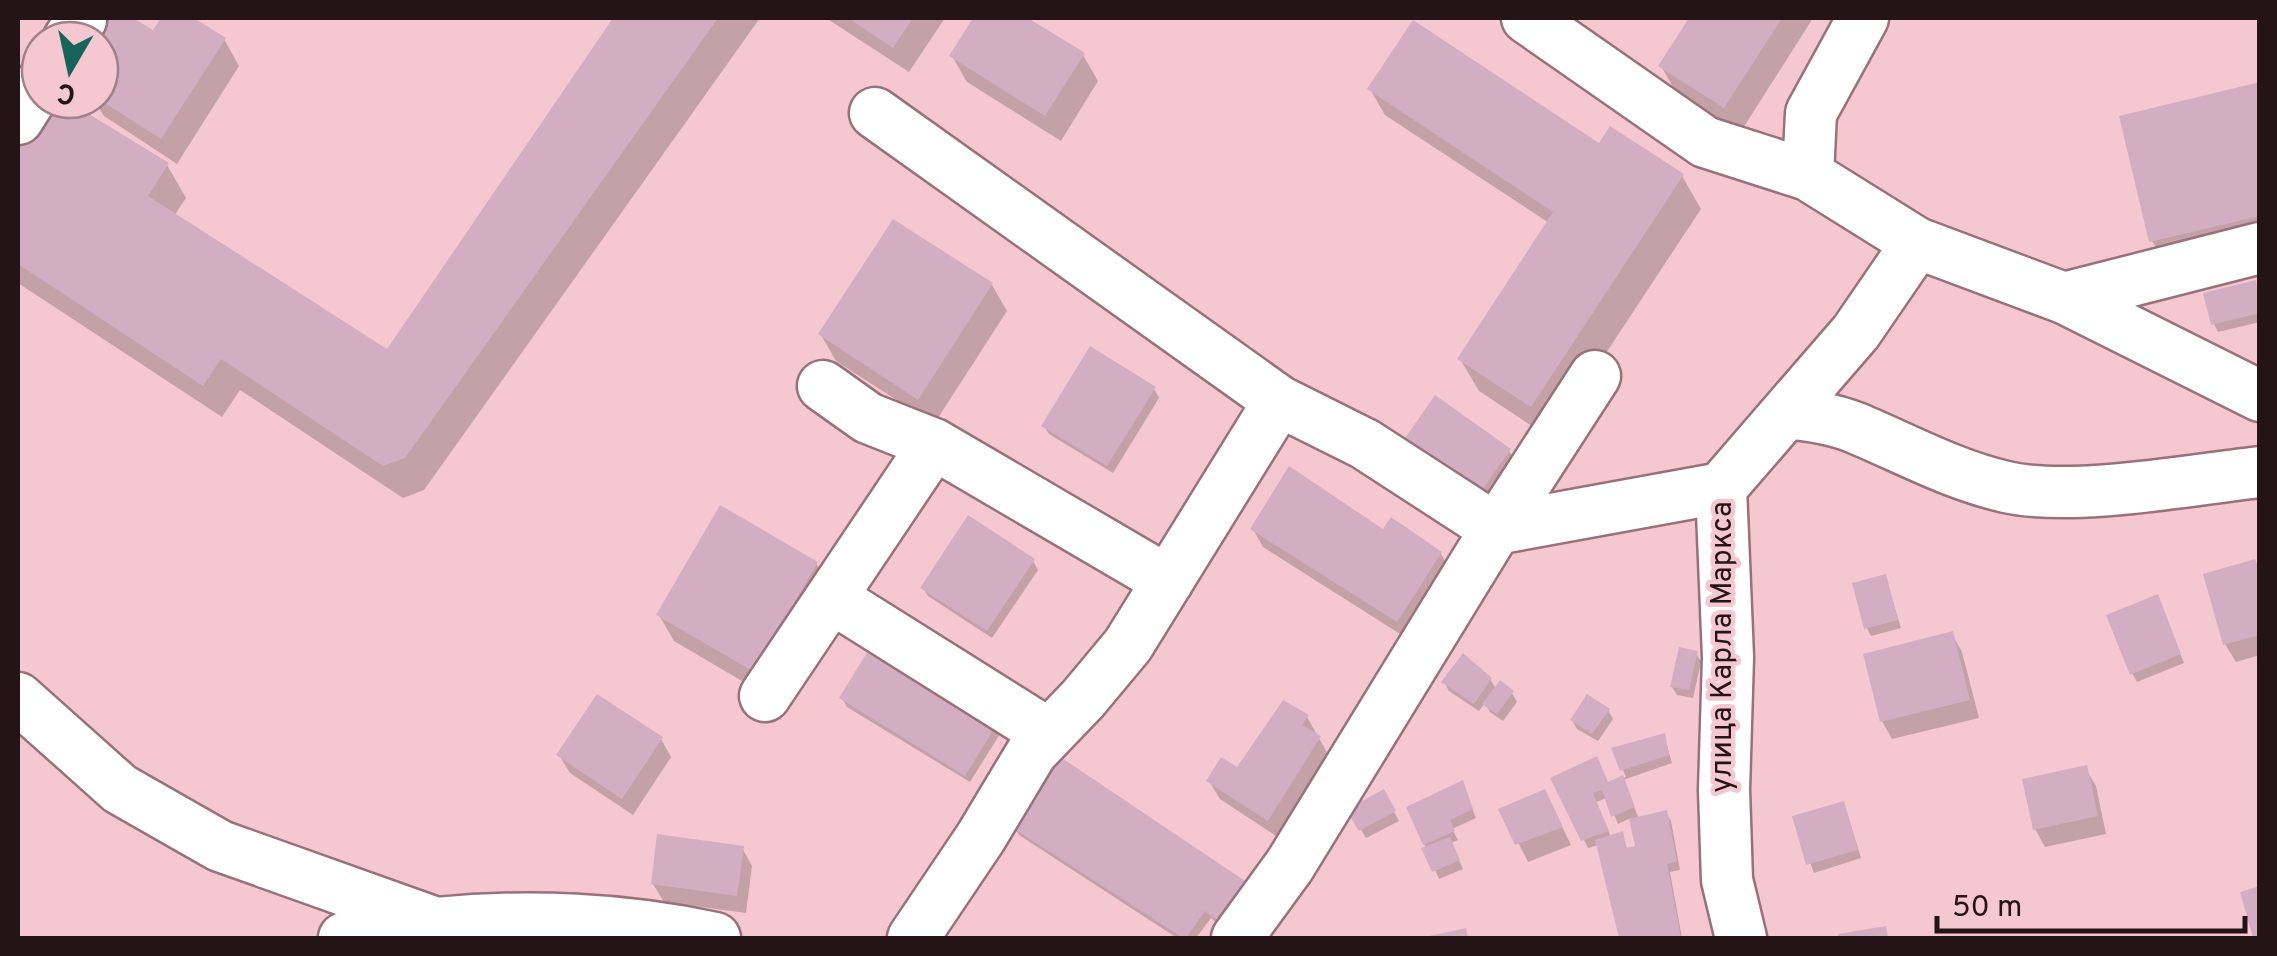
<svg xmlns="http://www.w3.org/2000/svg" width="2277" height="956" viewBox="0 0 2277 956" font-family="Overpass,sans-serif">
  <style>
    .shadow { fill: #0003; fill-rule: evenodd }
    .building { fill: #d3aec2 }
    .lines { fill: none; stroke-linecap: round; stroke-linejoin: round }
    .minor-casing { stroke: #99717a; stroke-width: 55 }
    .minor { stroke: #fff; stroke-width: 50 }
    .labels { text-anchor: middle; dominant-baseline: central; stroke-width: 9; stroke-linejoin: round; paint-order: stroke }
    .street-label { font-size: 30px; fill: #241418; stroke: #f5c8d1 }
  </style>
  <rect width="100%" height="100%" fill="#f5c8d1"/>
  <path class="shadow" d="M105 18H128L154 34 164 18H189L224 39 239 66 177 164 104 116 94 100H100V40Z
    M616 18H760L424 490 403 498 240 390 222 417 18 283V154L53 100H62L167 165 186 198 174 216 387 352Z
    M826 18H945L909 72Z
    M975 18H1023L1083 55 1098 81 1061 141 967 82 952 56Z
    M1692 18H1813L1740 133 1676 92 1661 66Z
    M2260 84V225L2157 249 2152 241Z
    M1370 89 1600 146 1682 176 1701 209 1550 438 1479 391 1460 359 1549 223 1385 115Z
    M2254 283 2260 292V322L2218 332 2214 324Z
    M992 285 1007 311 934 424 836 361 821 335Z
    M1154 389 1159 398 1113 473 1049 434 1044 426Z
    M1509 451 1520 469 1486 517 1412 465Z
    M1253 529 1384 533 1441 554 1451 572 1408 639 1263 547Z
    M1033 561 1038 570 992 638 928 596 923 588Z
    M2254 562 2260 571V655L2236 662 2225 644Z
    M816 563 831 590 769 697 674 641 659 615Z
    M1885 576 1901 628 1871 636 1867 628Z
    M2161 606 2184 663 2137 682 2132 673Z
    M1952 634 1962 652 1979 718 1892 739 1882 721Z
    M1696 653 1701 662 1693 698 1677 695 1672 687Z
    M1490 679 1496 689 1512 693 1517 702 1503 721 1490 712 1485 703 1479 711 1449 691 1444 682Z
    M842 698 995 726 1000 734 970 782 847 707Z
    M1608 710 1613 719 1598 741 1577 729 1572 720Z
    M1307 717 1329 756 1279 838 1220 799 1209 781 1238 770Z
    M1664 736 1672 763 1623 780 1639 819 1666 813 1671 821 1680 870 1670 872 1682 938H1623L1598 845 1588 848 1554 779 1608 784 1626 777 1614 750ZM1607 798 1618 824 1631 818 1638 848 1628 851 1622 834 1611 837 1596 802Z
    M661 739 671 757 633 815 570 773 559 755Z
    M2085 768 2096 786 2106 834 2045 847 2035 829Z
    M1383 792 1399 821 1366 838 1350 811Z
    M1466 792 1476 818 1452 829 1458 840 1451 843 1463 869 1439 879 1409 808Z
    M1502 810H1554L1571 845 1528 862Z
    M1847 812 1861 858 1814 873 1795 818Z
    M1014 827 1246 885 1226 930 1211 918 1196 938H1177L1019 835Z
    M742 848 752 866 746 913 664 902 653 884Z"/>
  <path class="building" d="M102 18H133L153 30 161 18H194L226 38 161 139 100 100V40H87Z
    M613 18H718L405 458 383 466 221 359 203 386 18 264V150L50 100H66L169 163 148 196 387 349Z
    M848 18H913L893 48Z
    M973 18H1028L1085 53 1045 116 949 56Z
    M1689 18H1782L1724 108 1658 66Z
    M1413 20 1599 143 1610 126 1684 174 1531 407 1457 359 1553 212 1367 89Z
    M2260 82V216L2149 242 2119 116Z
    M893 219 993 283 918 400 818 334Z
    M2256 280 2260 313 2211 325 2203 293Z
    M1090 346 1156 387 1107 466 1041 426Z
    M1435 395 1511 449 1475 500 1399 447Z
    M1289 466 1383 529 1391 517 1442 552 1397 622 1250 529Z
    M720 505 818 562 754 672 656 615Z
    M968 515 1035 559 987 631 920 588Z
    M2255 559 2260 573V635L2223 645 2203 574Z
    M1886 574 1898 620 1864 629 1852 583Z
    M2158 594 2181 654 2130 675 2106 615Z
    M1953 631 1970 700 1880 722 1863 654Z
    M871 646 997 724 965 776 839 698Z
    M1679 647 1698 651 1689 690 1670 687Z
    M1463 653 1492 678 1474 704 1441 682Z
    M1500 680 1514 691 1497 714 1482 704Z
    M597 694 663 737 622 799 556 755Z
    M1587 694 1610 709 1592 734 1570 720Z
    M1283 700 1309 715 1302 725 1321 736 1268 821 1206 781 1221 757 1237 767Z
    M1665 733 1669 755 1620 771 1611 748Z
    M1056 754 1248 883 1221 923 1205 911 1186 938H1183L1011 827Z
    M1597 756 1608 782 1623 775 1635 807 1611 817 1602 790 1593 793 1609 831 1581 841 1550 778Z
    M2087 765 2098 816 2033 830 2022 779Z
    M1463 780 1473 809 1450 820 1455 831 1423 845 1406 807Z
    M1384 789 1396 811 1359 831 1346 810Z
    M1545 789 1563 827 1515 845 1498 809Z
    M1844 801 1858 850 1806 865 1792 816Z
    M1667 810 1677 861 1667 864 1681 938H1619L1595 840 1623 831 1626 848 1635 846 1629 819Z
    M657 834 744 846 737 896 651 884Z
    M1450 837 1460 860 1432 872 1421 848Z
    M2260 886V938H2253L2240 892Z
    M1886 926 1888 938H1839L1838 934Z
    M1466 928 1468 938H1425V937Z"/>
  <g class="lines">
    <defs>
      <path id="minor" d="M1527 18 1705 142 1808 175
        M68 40 81 20
        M875 113 1279 401 1365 444 1496 529 1721 488
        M18 119 40 84
        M1917 243 2064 298 2260 396
        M2064 298 2260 248
        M823 386 868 418 934 444 1168 581
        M1788 413C1811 416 1834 419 1856 428 1906 449 1953 475 2006 487 2072 502 2190 480 2260 472
        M832 598 1047 733
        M765 696 934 444
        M18 698 120 789 220 846 436 923
        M344 938C374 933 405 926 436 923 527 914 626 918 715 938
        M913 938 981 837 1032 752 1083 699 1128 645 1279 401
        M1237 938 1290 865 1496 529 1595 376
        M1741 938 1727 880 1724 790 1728 657 1721 488 1856 332 1917 243 1808 175 1811 113 1863 18"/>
    </defs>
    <use href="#minor" class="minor-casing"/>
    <use href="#minor" class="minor"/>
  </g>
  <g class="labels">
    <g class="street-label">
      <text transform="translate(1723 647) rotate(-90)">улица Карла Маркса</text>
    </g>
  </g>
  <rect width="2277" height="956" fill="none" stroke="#241418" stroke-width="40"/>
  <g transform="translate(70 70) rotate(189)"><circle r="48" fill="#f5c8d1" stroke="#a18087" stroke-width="2.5"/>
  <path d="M0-8L18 38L0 25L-18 38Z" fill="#18645b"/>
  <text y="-15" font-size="28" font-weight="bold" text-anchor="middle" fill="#241418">С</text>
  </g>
  <path d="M1937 916v15h308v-15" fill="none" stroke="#241418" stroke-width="5"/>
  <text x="1952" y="916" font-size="30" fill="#241418" stroke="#f5c8d1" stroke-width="8" paint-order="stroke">50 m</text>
</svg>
